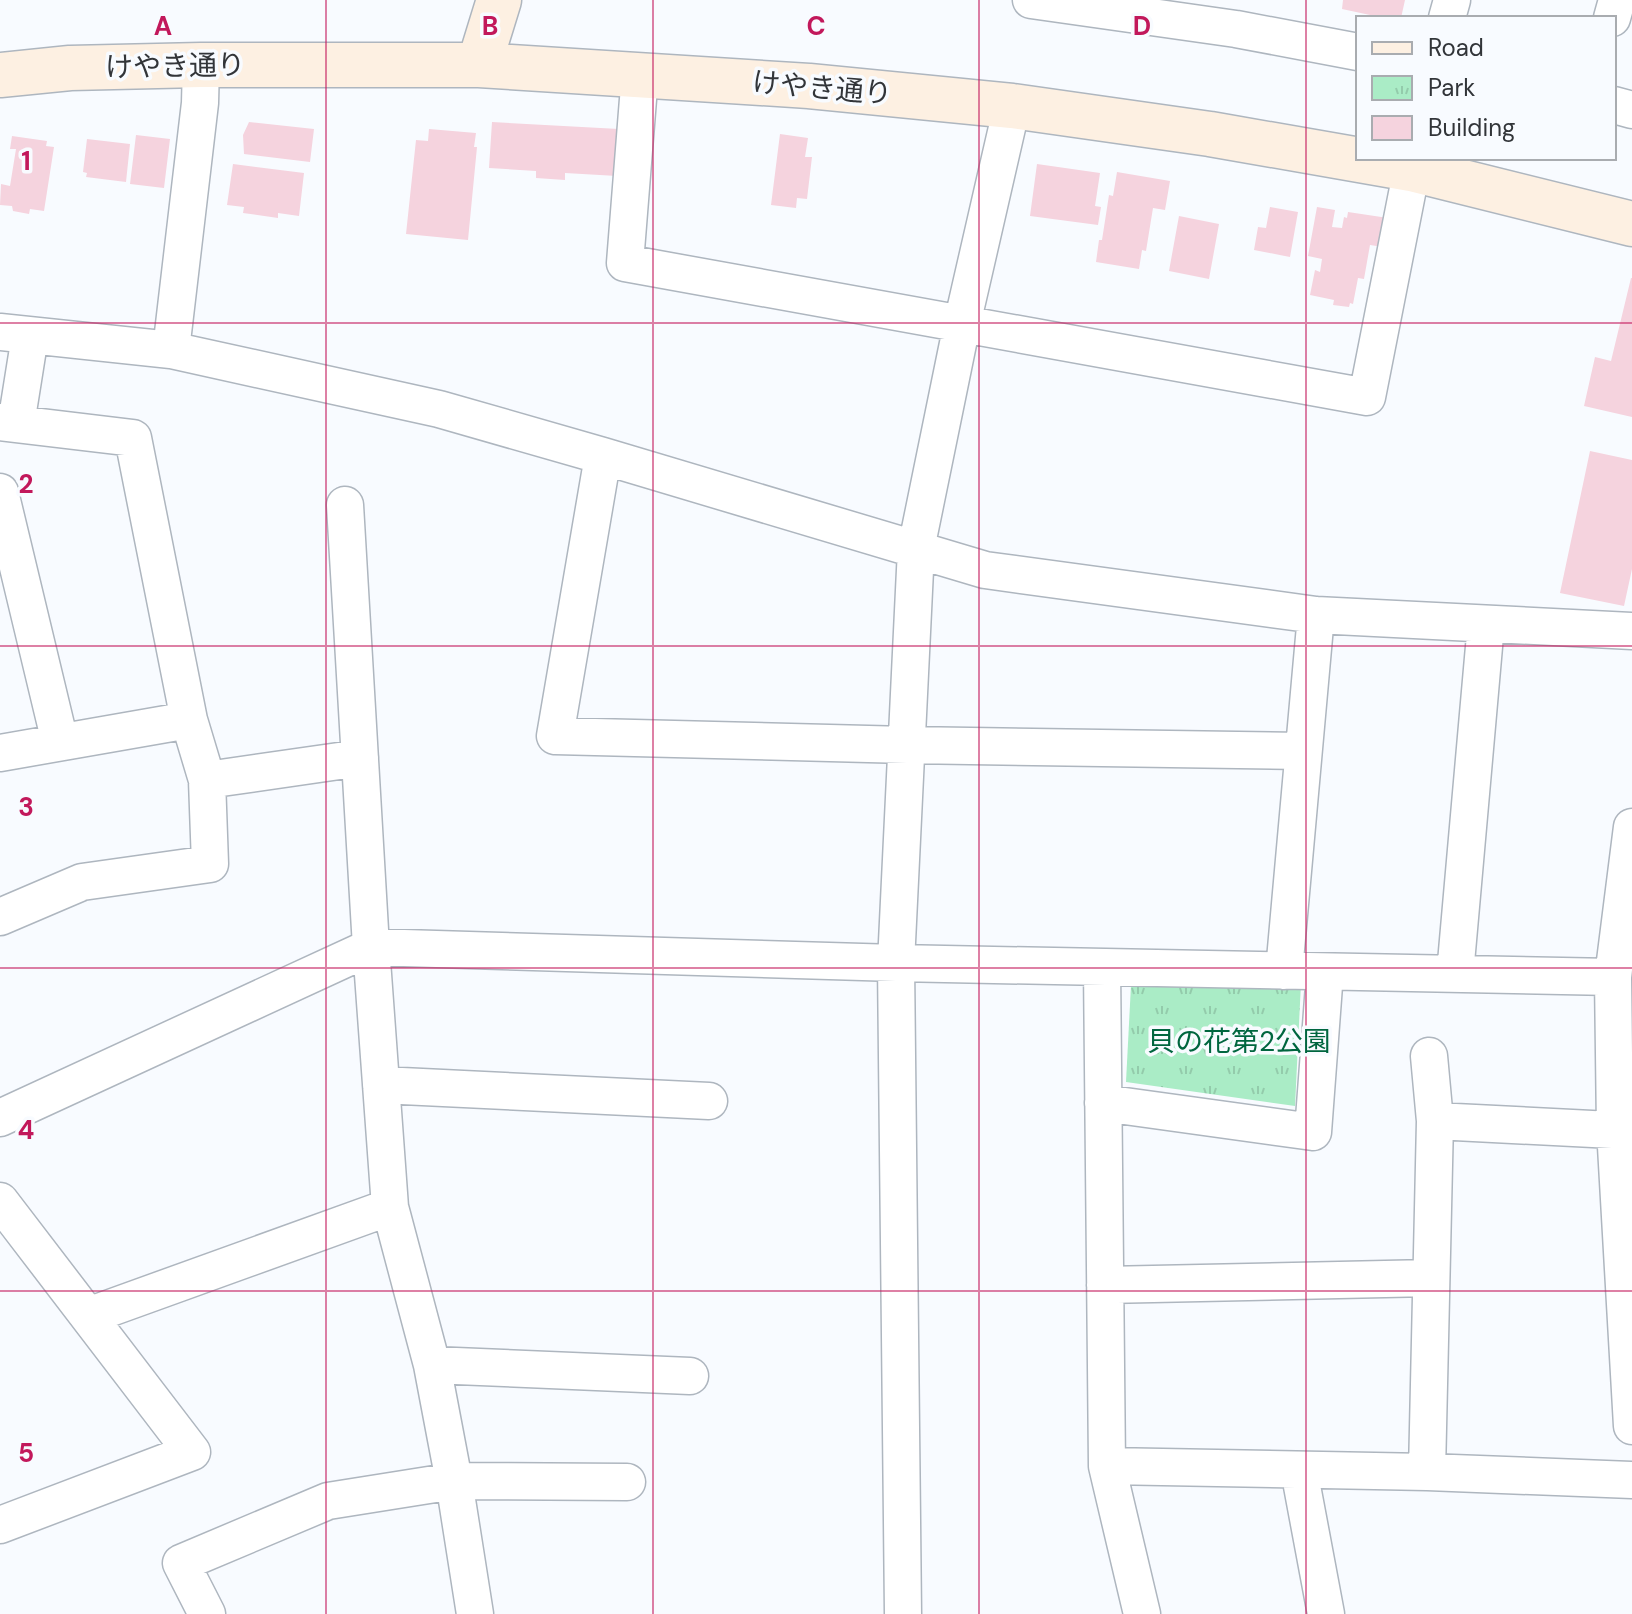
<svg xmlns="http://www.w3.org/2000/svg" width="1632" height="1614" viewBox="0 0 1632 1614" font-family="'DM Sans','Noto Sans JP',sans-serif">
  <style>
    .park { fill: url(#park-tufts) }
    .building { fill: #f5d3de }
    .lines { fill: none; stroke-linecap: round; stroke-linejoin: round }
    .street-casing { stroke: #aeb6bf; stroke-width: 39 }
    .secondary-casing { stroke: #aeb6bf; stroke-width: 47 }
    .street { stroke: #fff; stroke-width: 36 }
    .secondary { stroke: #fdf0e2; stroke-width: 44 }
    .grid { fill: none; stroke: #c2185b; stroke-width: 2; stroke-opacity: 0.55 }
    .labels { text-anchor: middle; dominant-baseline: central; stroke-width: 7; stroke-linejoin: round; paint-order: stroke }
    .street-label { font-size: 28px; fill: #323539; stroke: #f8fbff }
    .park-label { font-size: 28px; fill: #00663f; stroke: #f8fbff }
    .grid-label { font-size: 26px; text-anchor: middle; font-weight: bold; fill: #c2185b; stroke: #f8fbff; stroke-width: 7; stroke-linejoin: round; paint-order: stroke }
  </style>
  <defs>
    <pattern id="park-tufts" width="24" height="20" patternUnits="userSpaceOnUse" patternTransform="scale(2)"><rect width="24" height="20" fill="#aaecc6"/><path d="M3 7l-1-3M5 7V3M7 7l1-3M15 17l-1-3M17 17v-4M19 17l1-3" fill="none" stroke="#93cbab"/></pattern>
  </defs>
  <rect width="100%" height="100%" fill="#f8fbff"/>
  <path class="park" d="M1301 983 1295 1106 1126 1082 1131 985Z"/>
  <path class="building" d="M1343 0H1405L1401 18H1384L1342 9Z
    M249 122 314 129 310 162 244 154 243 135Z
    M492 122 619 129 617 176 565 173V180L536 178V171L489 168Z
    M429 129 476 133 474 147H477L468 240 406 234 416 140 428 141Z
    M780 134 808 138 805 157H812L807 199 797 198 796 208 771 205Z
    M136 135 170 139 164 188 130 184Z
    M12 136 47 141 46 146 54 147 44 211 30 209 29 214 13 211 12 206 0 205 1 184 10 186 16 149H10Z
    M87 139 130 144 126 182 86 177 87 173 83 172Z
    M233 164 304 173 299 216 278 213V218L243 213 244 207 227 205Z
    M1037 164 1100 173 1095 206 1101 207 1098 225 1030 216Z
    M1117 172 1170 181 1165 210 1153 208 1146 251 1142 250 1139 269 1096 262 1099 240H1102L1109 195 1113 196Z
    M1270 207 1298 212 1290 257 1254 250 1258 227 1266 228Z
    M1317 207 1335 210 1332 227 1342 228 1344 217 1347 218 1348 212 1388 218 1383 247 1370 245 1364 279 1358 278 1353 304 1350 303 1349 307 1333 305 1334 300 1310 295 1315 270 1320 272 1322 259 1308 256Z
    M1179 216 1219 224 1209 279 1169 271Z
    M1631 278H1632V417L1584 406 1595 357 1611 361Z
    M1590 451 1632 460V569L1624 606 1560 593Z"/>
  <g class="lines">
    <defs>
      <path id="street" d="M1031 0 1236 29 1358 52
        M1447 18 1452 0
        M1612 18 1617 0
        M640 74 625 263 1367 397 1414 158
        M1614 105 1632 110
        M0 332 171 350 439 409 603 456 985 570 1316 615 1632 631
        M171 350 200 103 201 65
        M0 422 133 438 189 720 207 780
        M16 424 30 336
        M603 456 555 736 907 745 1303 751
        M0 492 60 742
        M345 505 371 947 390 1207 432 1365 454 1481 475 1614
        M0 753 189 720
        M1632 827 1613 977 1615 1129 1632 1426
        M0 917 82 882 210 864 207 780 360 758
        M1102 967 1107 1466 1142 1614
        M1284 971 1316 615
        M1455 974 1486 624
        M381 1085 709 1101
        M1103 1103 1313 1132 1325 972
        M0 1118 371 947 896 963 1613 977
        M1435 1121 1632 1131
        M0 1201 192 1452 0 1525
        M1105 1285 1431 1278
        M88 1316 390 1207
        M432 1365 690 1376
        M1107 1466 1427 1472 1632 1480
        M1299 1470 1326 1614
        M1427 1472 1435 1121 1429 1056
        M207 1614 181 1563 328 1501 454 1481 627 1482
        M903 1614 896 963 916 549 962 324 1012 106"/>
      <path id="secondary" d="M479 65 499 0
        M0 75 70 68 201 65H479L809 86 1012 106 1210 134 1411 169 1632 224"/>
    </defs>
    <use href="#street" class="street-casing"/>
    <use href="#secondary" class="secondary-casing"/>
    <use href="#street" class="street"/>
    <use href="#secondary" class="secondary"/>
  </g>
  <path class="grid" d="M326 0V1614M653 0V1614M979 0V1614M1306 0V1614M0 323H1632M0 646H1632M0 968H1632M0 1291H1632"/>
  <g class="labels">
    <g class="street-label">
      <text transform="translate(175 66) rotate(-1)">けやき通り</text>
      <text transform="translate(822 88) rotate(5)">けやき通り</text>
    </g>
    <g class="park-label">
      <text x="1239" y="1041">貝の花第2公園</text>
    </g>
  </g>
  <g class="grid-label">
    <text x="163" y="35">A</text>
    <text x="490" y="35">B</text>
    <text x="816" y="35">C</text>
    <text x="1142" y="35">D</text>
    <text x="26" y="170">1</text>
    <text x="26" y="493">2</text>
    <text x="26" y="816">3</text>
    <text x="26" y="1139">4</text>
    <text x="26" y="1462">5</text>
  </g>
  <rect x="1356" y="16" width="260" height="144" fill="#f8fbff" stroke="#a9acb0" stroke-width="2"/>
  <rect x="1372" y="42" width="40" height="12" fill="#fdf0e2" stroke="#a9acb0" stroke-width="2"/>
  <text x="1428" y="56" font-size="24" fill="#323539">Road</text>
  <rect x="1372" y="76" width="40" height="24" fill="url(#park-tufts)" stroke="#a9acb0" stroke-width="2"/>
  <text x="1428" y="96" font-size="24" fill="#323539">Park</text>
  <rect x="1372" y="116" width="40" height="24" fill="#f5d3de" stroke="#a9acb0" stroke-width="2"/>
  <text x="1428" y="136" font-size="24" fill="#323539">Building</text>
</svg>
